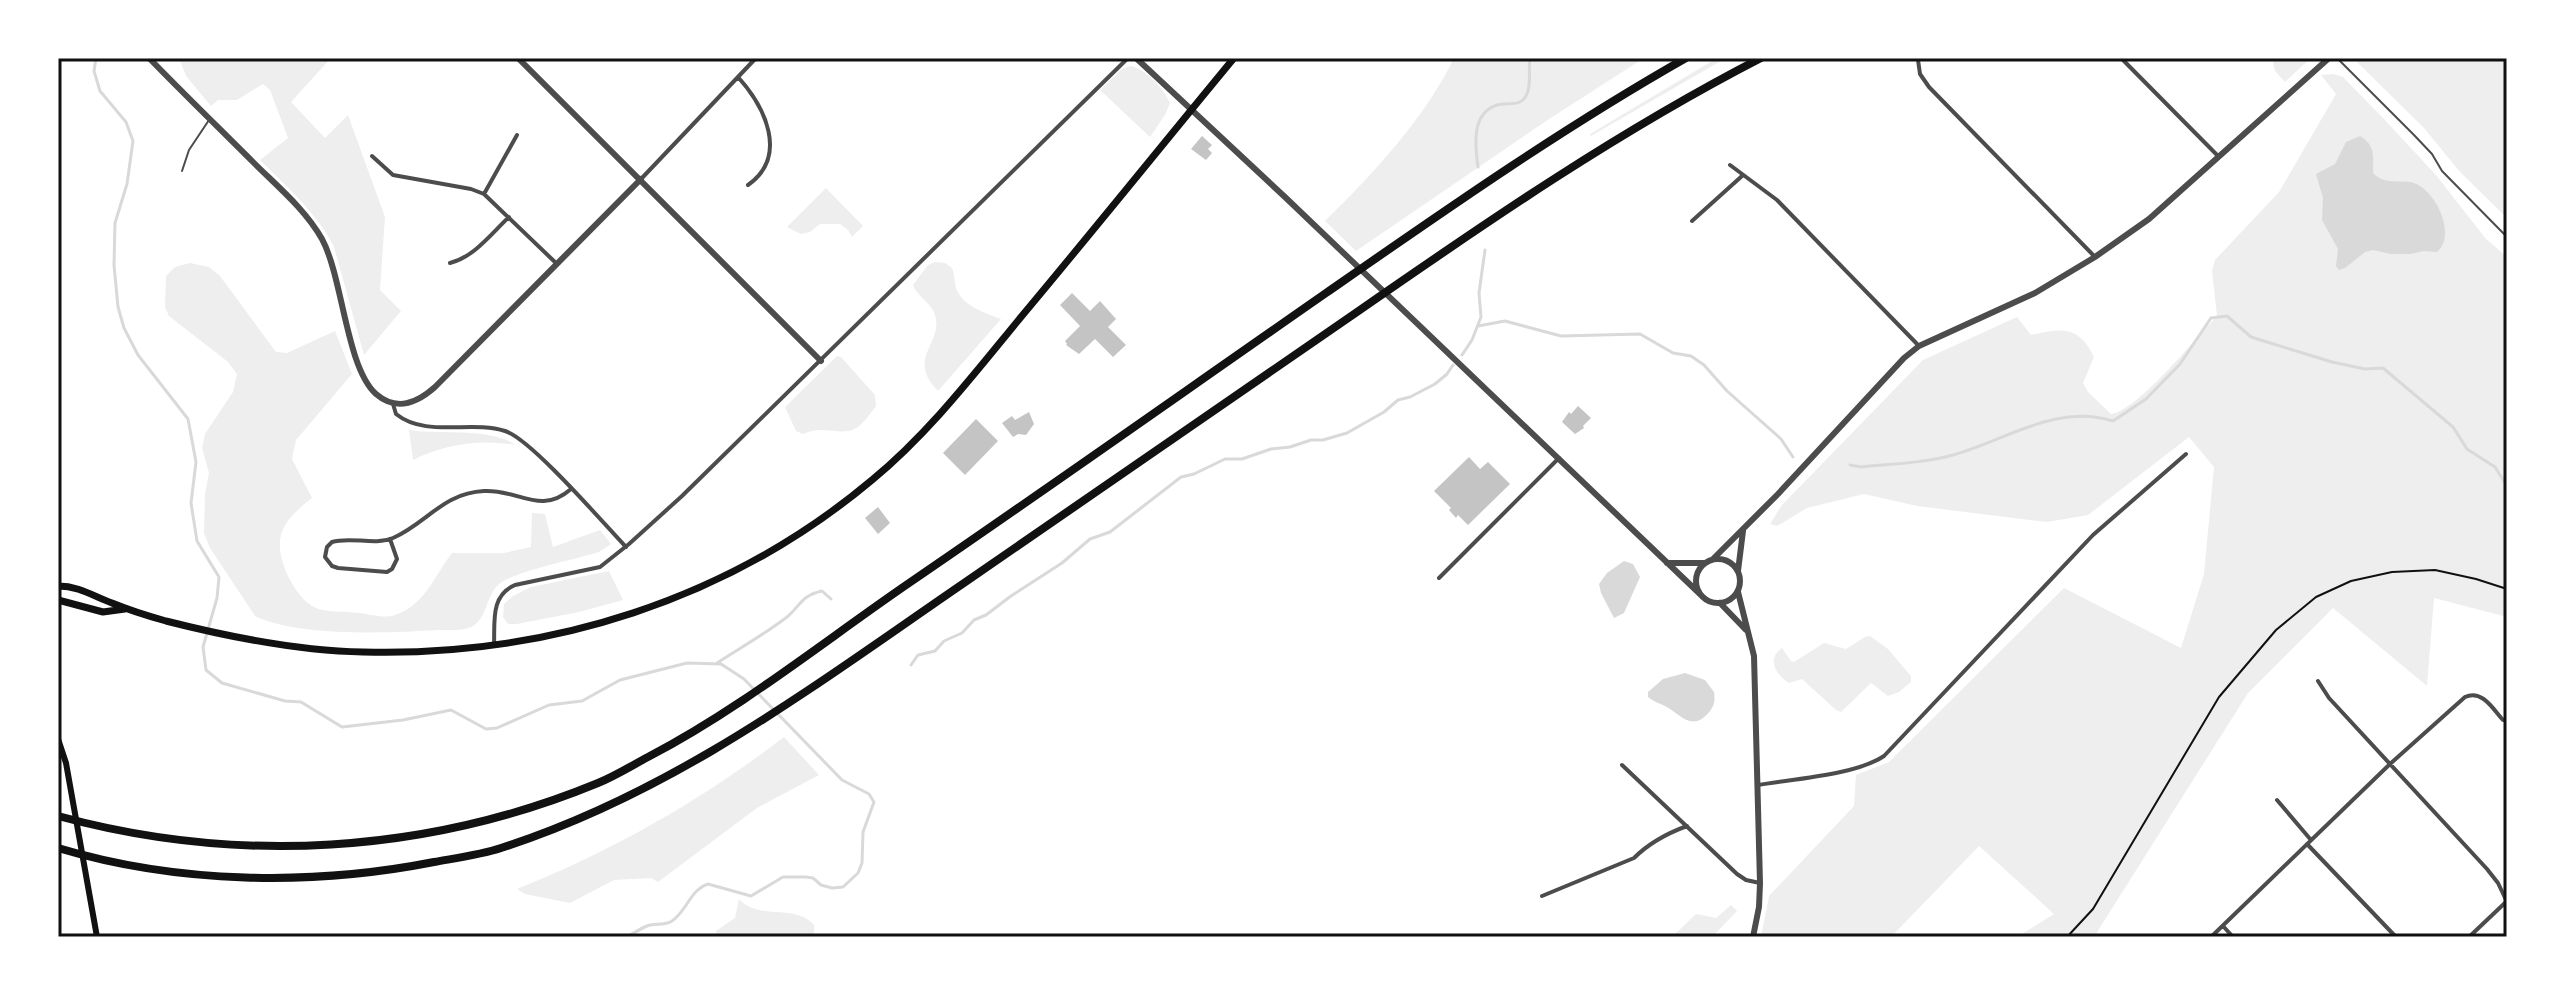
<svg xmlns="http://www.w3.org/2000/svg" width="2565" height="995" viewBox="0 0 2565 995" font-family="'PT Sans Narrow',sans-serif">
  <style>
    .green { fill: #eee }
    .water { fill: #d9d9d9 }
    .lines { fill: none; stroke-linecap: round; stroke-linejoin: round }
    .stream { stroke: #d9d9d9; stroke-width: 3 }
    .building { fill: #c4c4c4 }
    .path { stroke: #111; stroke-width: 2 }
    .service { stroke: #4c4c4c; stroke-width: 2 }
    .minor { stroke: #4c4c4c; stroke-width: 4 }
    .tertiary { stroke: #4c4c4c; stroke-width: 6 }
    .secondary { stroke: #111; stroke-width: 6 }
    .primary { stroke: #111; stroke-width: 7 }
    .motorway { stroke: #111; stroke-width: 8 }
    .neatline { fill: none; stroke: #111; stroke-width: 3 }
  </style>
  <rect width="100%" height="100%" fill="#fff"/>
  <path class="green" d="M179 58H331L291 102 325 138 348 115 385 217 380 290 401 311 364 355 334 247C317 213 287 187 260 160L288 138 270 90 263 84 237 100H218L211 106 186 76Z
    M1454 58H1644L1546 121 1356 251 1325 221C1373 174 1425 118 1454 58Z
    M1717 58H1726L1591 136 1590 134Z
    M2277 58H2311L2285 82 2275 71 2273 63Z
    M2358 58H2507V218L2460 172 2424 128 2356 61Z
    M1130 66C1145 68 1164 89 1170 103L1165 115 1150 137 1100 90 1122 69Z
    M2333 74 2343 77 2383 118 2436 175 2486 239 2507 257V617L2434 598 2427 686 2333 608 2248 693 2094 937H2017L2054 914 1979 846 1891 937H1761L1769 896 1854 806 1856 775 1889 762 2064 588 2181 648 2204 574 2214 467 2189 437 2088 515 2047 522 1917 506 1864 494 1807 508 1777 526 1770 524 1782 505 1923 360 2017 317 2031 335C2061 328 2079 325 2094 357L2083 383 2088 392 2111 414C2136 412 2196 338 2217 316L2212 271 2215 260 2279 192 2336 94 2321 75Z
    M826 188 863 226 852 237 848 230 840 224H820L810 232 801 234 787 227Z
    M935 262 945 263 952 268C955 275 954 281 956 288 963 307 984 312 1001 319L938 391C905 357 944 344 935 315 932 303 917 297 913 285L928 265Z
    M190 263 209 267 220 276 276 352 287 353 335 331 352 374 296 440 292 459 312 498C281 522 271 538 288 576 294 588 303 602 316 608 327 613 346 611 359 613 369 614 385 619 395 615 424 606 435 575 452 553H504L531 547 532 513 545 514 553 547 600 530 611 544 599 552C577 559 515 571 499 584 485 596 488 621 469 628 460 631 447 630 438 630 390 633 297 637 255 616L210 548 204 533 205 494 209 473 202 448 205 434 233 392 237 374 228 362 169 316 165 307 166 276 175 267Z
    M837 356 841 357 875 395 876 406C869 415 860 430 848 431 831 433 821 426 803 434L796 431 785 407Z
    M409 430C442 435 489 427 516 445 480 439 446 444 413 460Z
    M609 571 623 600 579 612 517 624H508L503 617 504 604 513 596 531 587Z
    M1870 636 1888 649 1911 676V682L1899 692 1888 696 1871 683 1841 712 1836 710 1802 679 1789 683C1776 675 1766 659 1782 648L1791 661 1794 662 1824 643 1846 649 1865 637Z
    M784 737 819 775 757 808 658 882 651 878 614 880 570 903 525 894 517 889C614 850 702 800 784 737Z
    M739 899C758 921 795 903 814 925V936L716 937V931L735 918Z
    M1731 905 1737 911 1712 937H1672L1696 914 1716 918Z"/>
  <path class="water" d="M2360 136C2376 146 2373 156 2373 173 2387 188 2405 176 2420 186 2438 197 2456 236 2437 252L2424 251 2410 254H2391L2373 250 2365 252 2345 268 2339 270 2336 266 2338 249 2322 220 2323 198 2316 174 2335 164 2346 142Z
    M1624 561 1633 564 1640 577 1624 613 1614 618 1601 593 1599 584 1607 573Z
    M1685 673 1705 680 1714 692C1715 700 1715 704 1710 711 1692 733 1682 715 1665 706 1659 703 1654 702 1648 697V692L1663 679Z"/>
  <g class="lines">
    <path class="stream" d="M96 58 94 71 100 91 126 122 133 141 127 184 115 223 114 265 118 307 124 328 138 355 188 419 196 462 191 503 197 541 219 577 217 598 203 647 206 670 222 683 285 701 301 702 342 727 403 720 451 710 486 729 497 728 549 705 582 701 620 680 687 663 721 664 744 679 842 780 869 794 874 802 863 832 862 863 858 873 843 887 832 888 821 885 813 878 806 877H783L751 896 708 884C690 890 687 911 672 921 664 926 656 923 647 926 638 929 634 935 624 937
      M1478 167C1475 146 1471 113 1497 105 1508 102 1520 107 1526 96 1532 86 1528 69 1530 58
      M1478 326 1505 321 1561 336 1640 334 1673 353 1691 356 1704 365 1727 391 1781 439 1793 457
      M1462 355 1472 340 1481 317 1479 293 1485 250
      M1850 465 1861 467C1891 464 1924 463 1953 455 2006 440 2057 403 2113 421L2146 399 2180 364 2211 318 2227 316 2251 337 2267 342 2332 362 2365 369 2383 368 2453 427 2467 449 2495 467 2507 486
      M717 663C740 648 765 634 787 617 800 606 802 595 822 591L831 599
      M911 665 918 655 935 651 944 641 962 633 974 620 986 615 1011 596 1062 563 1090 539 1110 532 1181 477 1194 474 1225 459H1242L1271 449 1290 447 1311 440H1323L1347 433 1384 412 1398 400 1410 397 1435 384 1447 374 1453 365"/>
  </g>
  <path class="building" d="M1202 136 1212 145 1208 149 1212 153 1206 160 1191 149Z
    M1072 293 1090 311 1100 301 1116 319 1108 327 1126 345 1113 357 1095 339 1079 354 1066 345 1067 344 1065 341 1080 326 1060 305Z
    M1578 406 1591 418 1583 426 1584 428 1575 434 1562 422 1569 412 1571 414Z
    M1029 412 1034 424 1026 435 1018 434 1013 437 1002 423 1012 416 1015 420Z
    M976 419 998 441 965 475 943 453Z
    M1469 457 1480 469 1488 462 1510 484 1468 525 1458 515 1456 518 1449 510 1451 508 1434 491Z
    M878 507 890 523 878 534 865 518Z"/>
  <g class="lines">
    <path class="path" d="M2067 937 2093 909 2219 697 2276 630 2316 597 2351 581 2392 572 2435 570 2476 579 2507 589"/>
    <path class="service" d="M2337 58 2414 135 2432 154 2442 171 2507 237
      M182 171 189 150 209 120"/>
    <path class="minor" d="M2121 58 2219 157
      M1918 60 1920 74 1929 87 2095 257
      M738 77C765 107 789 156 748 185
      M372 156 393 175 471 189 484 194 557 264
      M1730 165 1777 200 1919 346
      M642 178 756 58
      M484 194 517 135
      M1692 221 1742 176
      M450 263C474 257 491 234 509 217
      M393 404 396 414C426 438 471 420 505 431 531 439 604 524 626 547
      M390 539 397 559 392 569 387 572 338 568 332 566 325 557 327 547 332 542C351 536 374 546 393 538 427 523 443 493 484 491 519 489 540 516 571 489
      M1439 578 1559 458
      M494 645C495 622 490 596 515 585L600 567 629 544 682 496 1128 58
      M2318 681 2329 698 2487 869 2498 883 2507 902
      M1622 765 1737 874 1746 880 1760 883
      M1758 785C1793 779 1856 775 1884 756L2093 535 2186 454
      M2277 800 2311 840
      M2307 844 2396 937
      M1542 896 1634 858C1649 843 1668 833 1687 826
      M2223 926 2233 937
      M2211 937 2390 764 2465 697C2482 689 2493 709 2503 720
      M2469 937 2507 901"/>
    <path class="tertiary" d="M149 58C183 93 218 127 253 162 277 186 305 209 322 239 343 278 346 367 376 394 397 412 417 403 435 387L641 179
      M518 58 821 361
      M1136 58 1286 198 1701 595
      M1696 581a22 22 0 1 1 44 0a22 22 0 1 1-44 0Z
      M1712 560 1778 494 1904 358 1919 346 2035 293 2095 257 2149 219 2329 58
      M1667 563H1705
      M1738 571 1743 531
      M1738 592 1754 656 1760 883 1759 907 1753 937
      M1720 603 1746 630"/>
    <path class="secondary" d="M58 739 66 763 97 937"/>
    <path class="primary" d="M58 586C79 586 93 596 112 603 129 610 148 616 166 621 229 637 298 651 363 652 548 657 729 600 872 480 929 433 974 374 1021 317 1093 231 1163 144 1234 58
      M58 600 103 612 125 609"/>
    <path class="motorway" d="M58 816C238 865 426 854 598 783 615 776 631 766 648 757 742 708 824 641 912 581 1051 486 1188 389 1326 293 1444 211 1561 129 1686 58
      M58 848C178 884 312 886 434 862 456 858 480 855 501 848 675 792 815 685 964 583 1095 493 1226 402 1357 312 1488 221 1619 131 1761 58"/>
  </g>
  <rect width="2565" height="995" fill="none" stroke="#ffffff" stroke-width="120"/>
  <rect x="60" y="60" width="2445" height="875" class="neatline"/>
</svg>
